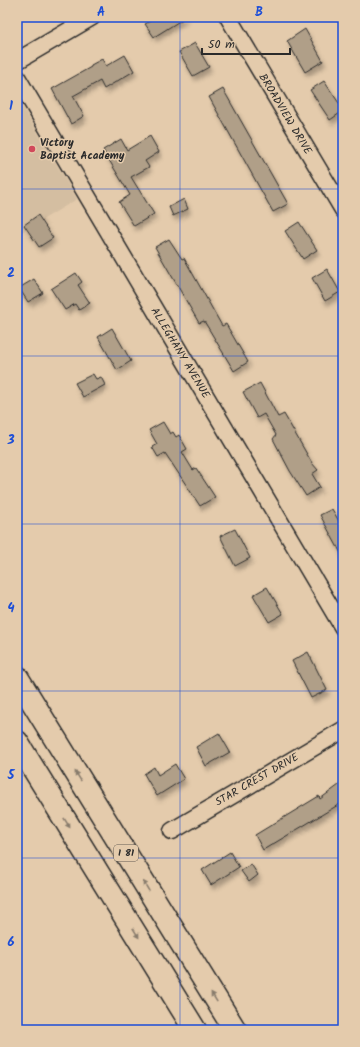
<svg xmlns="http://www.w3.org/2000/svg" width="360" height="1047" viewBox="0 0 360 1047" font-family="Kalam,sans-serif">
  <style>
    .built { fill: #d4bea1 }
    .building { fill: #b09f88; stroke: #2b2b2b; filter: url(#shadow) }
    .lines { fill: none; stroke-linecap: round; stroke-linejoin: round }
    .minor-casing { stroke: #2b2b2b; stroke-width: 19 }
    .highway-casing { stroke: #2b2b2b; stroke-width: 25 }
    .minor { stroke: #e4cbac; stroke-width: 16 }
    .highway { stroke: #e4cbac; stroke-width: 22 }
    .oneway { fill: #887b6c }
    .grid { fill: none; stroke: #1d4ed8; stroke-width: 1; stroke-opacity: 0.55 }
    .poi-dot { fill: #d1495b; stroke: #e4cbac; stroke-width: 1.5 }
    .labels { text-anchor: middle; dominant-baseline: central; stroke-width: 3; stroke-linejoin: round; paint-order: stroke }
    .shield { fill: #e4cbac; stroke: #625b52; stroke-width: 1 }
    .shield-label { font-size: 10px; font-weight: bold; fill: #2b2b2b }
    .street-label { font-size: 11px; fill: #2b2b2b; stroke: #e4cbac }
    .poi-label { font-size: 11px; font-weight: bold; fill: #2b2b2b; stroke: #e4cbac; text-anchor: start }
    .neatline { fill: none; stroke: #1d4ed8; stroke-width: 1.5 }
    .grid-label { font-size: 13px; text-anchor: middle; font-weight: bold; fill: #1d4ed8 }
  </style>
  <defs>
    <filter id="shadow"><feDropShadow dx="2.5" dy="4.5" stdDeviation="2" flood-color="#0004"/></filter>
  </defs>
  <rect width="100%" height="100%" fill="#e4cbac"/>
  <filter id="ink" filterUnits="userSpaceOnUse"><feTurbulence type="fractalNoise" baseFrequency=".025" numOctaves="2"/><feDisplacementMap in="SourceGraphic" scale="8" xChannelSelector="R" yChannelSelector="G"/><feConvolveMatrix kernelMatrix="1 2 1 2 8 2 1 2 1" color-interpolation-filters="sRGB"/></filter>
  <g filter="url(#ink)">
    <path class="built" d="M17 98 77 199 17 235Z"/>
    <path class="building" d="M157 17H186L154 37 145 24Z
      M305 29 323 61 305 72 287 41Z
      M195 43 209 67 193 76 179 52Z
      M125 55 134 71 104 89 100 81 73 96 84 116 71 124 52 89 91 67V65L102 59 106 66Z
      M324 81 343 109V111L330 120 310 90Z
      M223 89 288 204 273 212 209 97Z
      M150 136 159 152 145 161 149 167 131 177 154 214 134 226 119 202 130 195 103 150 121 139 127 150Z
      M184 199 188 209 173 216 169 207Z
      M38 215 53 238 39 247 24 225Z
      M299 222 317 250 303 259 285 231Z
      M169 239 182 259 184 258 222 326 226 324 248 362 234 371 204 321 199 323 155 247Z
      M327 269 340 292 325 301 312 278Z
      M76 273 82 282 78 285 90 303 79 310 75 304 65 310 51 289Z
      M34 279 43 293 28 302 19 288Z
      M112 328 131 361 117 370 98 337Z
      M93 374 96 379 101 377 105 385 83 397 75 383Z
      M260 383 278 417 284 414 312 463 318 470 312 474 320 487 306 496 290 471 273 439 276 435 264 414 257 418 243 392Z
      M163 422 170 434 173 432 176 437 179 435 187 449 182 452 193 470 196 468 215 497 200 506 165 453 158 457 152 447 157 444 149 430Z
      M332 509 340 523 343 521V557L320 515Z
      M235 529 250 558 235 566 220 536Z
      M267 587 283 614 269 622 253 595Z
      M308 652 327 690 311 698 292 661Z
      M219 733 230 752 206 766 196 747Z
      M175 764 184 779 157 796 144 774 154 767 158 775Z
      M343 782V802L263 850 255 835 319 796 320 799Z
      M230 852 239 867 211 885 202 870Z
      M251 864 258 875 249 882 241 871Z"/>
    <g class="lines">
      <defs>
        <path id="minor" d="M228 17 343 210
          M17 61 92 17
          M17 77 343 628
          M172 831 343 730"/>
        <path id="highway" d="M17 677 235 1030
          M17 742 195 1030"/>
      </defs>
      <use href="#minor" class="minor-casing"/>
      <use href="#highway" class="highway-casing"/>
      <use href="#minor" class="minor"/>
      <use href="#highway" class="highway"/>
    </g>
    <defs><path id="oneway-solid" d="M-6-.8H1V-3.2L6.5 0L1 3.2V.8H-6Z"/></defs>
    <g class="oneway">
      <use href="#oneway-solid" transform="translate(78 776) rotate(-122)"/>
      <use href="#oneway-solid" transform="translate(67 823) rotate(58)"/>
      <use href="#oneway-solid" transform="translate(146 886) rotate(-121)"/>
      <use href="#oneway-solid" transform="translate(136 933) rotate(58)"/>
      <use href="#oneway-solid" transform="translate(214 997) rotate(-122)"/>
    </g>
  </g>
  <path class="grid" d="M180 17V1030M17 189H343M17 356H343M17 524H343M17 691H343M17 858H343"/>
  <circle class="poi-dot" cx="32" cy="149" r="4"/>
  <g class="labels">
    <rect class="shield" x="114" y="845" width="24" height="16" rx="3"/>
    <g class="shield-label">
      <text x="126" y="853">I 81</text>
    </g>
    <g class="street-label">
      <text transform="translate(285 114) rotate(59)">BROADVIEW DRIVE</text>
      <text transform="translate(180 353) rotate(59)">ALLEGHANY AVENUE</text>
      <text transform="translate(257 780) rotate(-30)">STAR CREST DRIVE</text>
    </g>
    <g class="poi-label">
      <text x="40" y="143">Victory<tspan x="40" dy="13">Baptist Academy</tspan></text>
    </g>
  </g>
  <rect width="360" height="1047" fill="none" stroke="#e4cbac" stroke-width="44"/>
  <path d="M202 48v6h88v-6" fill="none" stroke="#2b2b2b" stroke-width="2"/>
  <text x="208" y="48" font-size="12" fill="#2b2b2b" stroke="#e4cbac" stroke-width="3" paint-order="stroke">50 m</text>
  <rect x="22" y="22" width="316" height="1003" class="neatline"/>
  <g class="grid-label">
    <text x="101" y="16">A</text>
    <text x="259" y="16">B</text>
    <text x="11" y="110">1</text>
    <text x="11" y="277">2</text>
    <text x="11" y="444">3</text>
    <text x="11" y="612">4</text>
    <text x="11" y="779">5</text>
    <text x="11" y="946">6</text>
  </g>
</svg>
